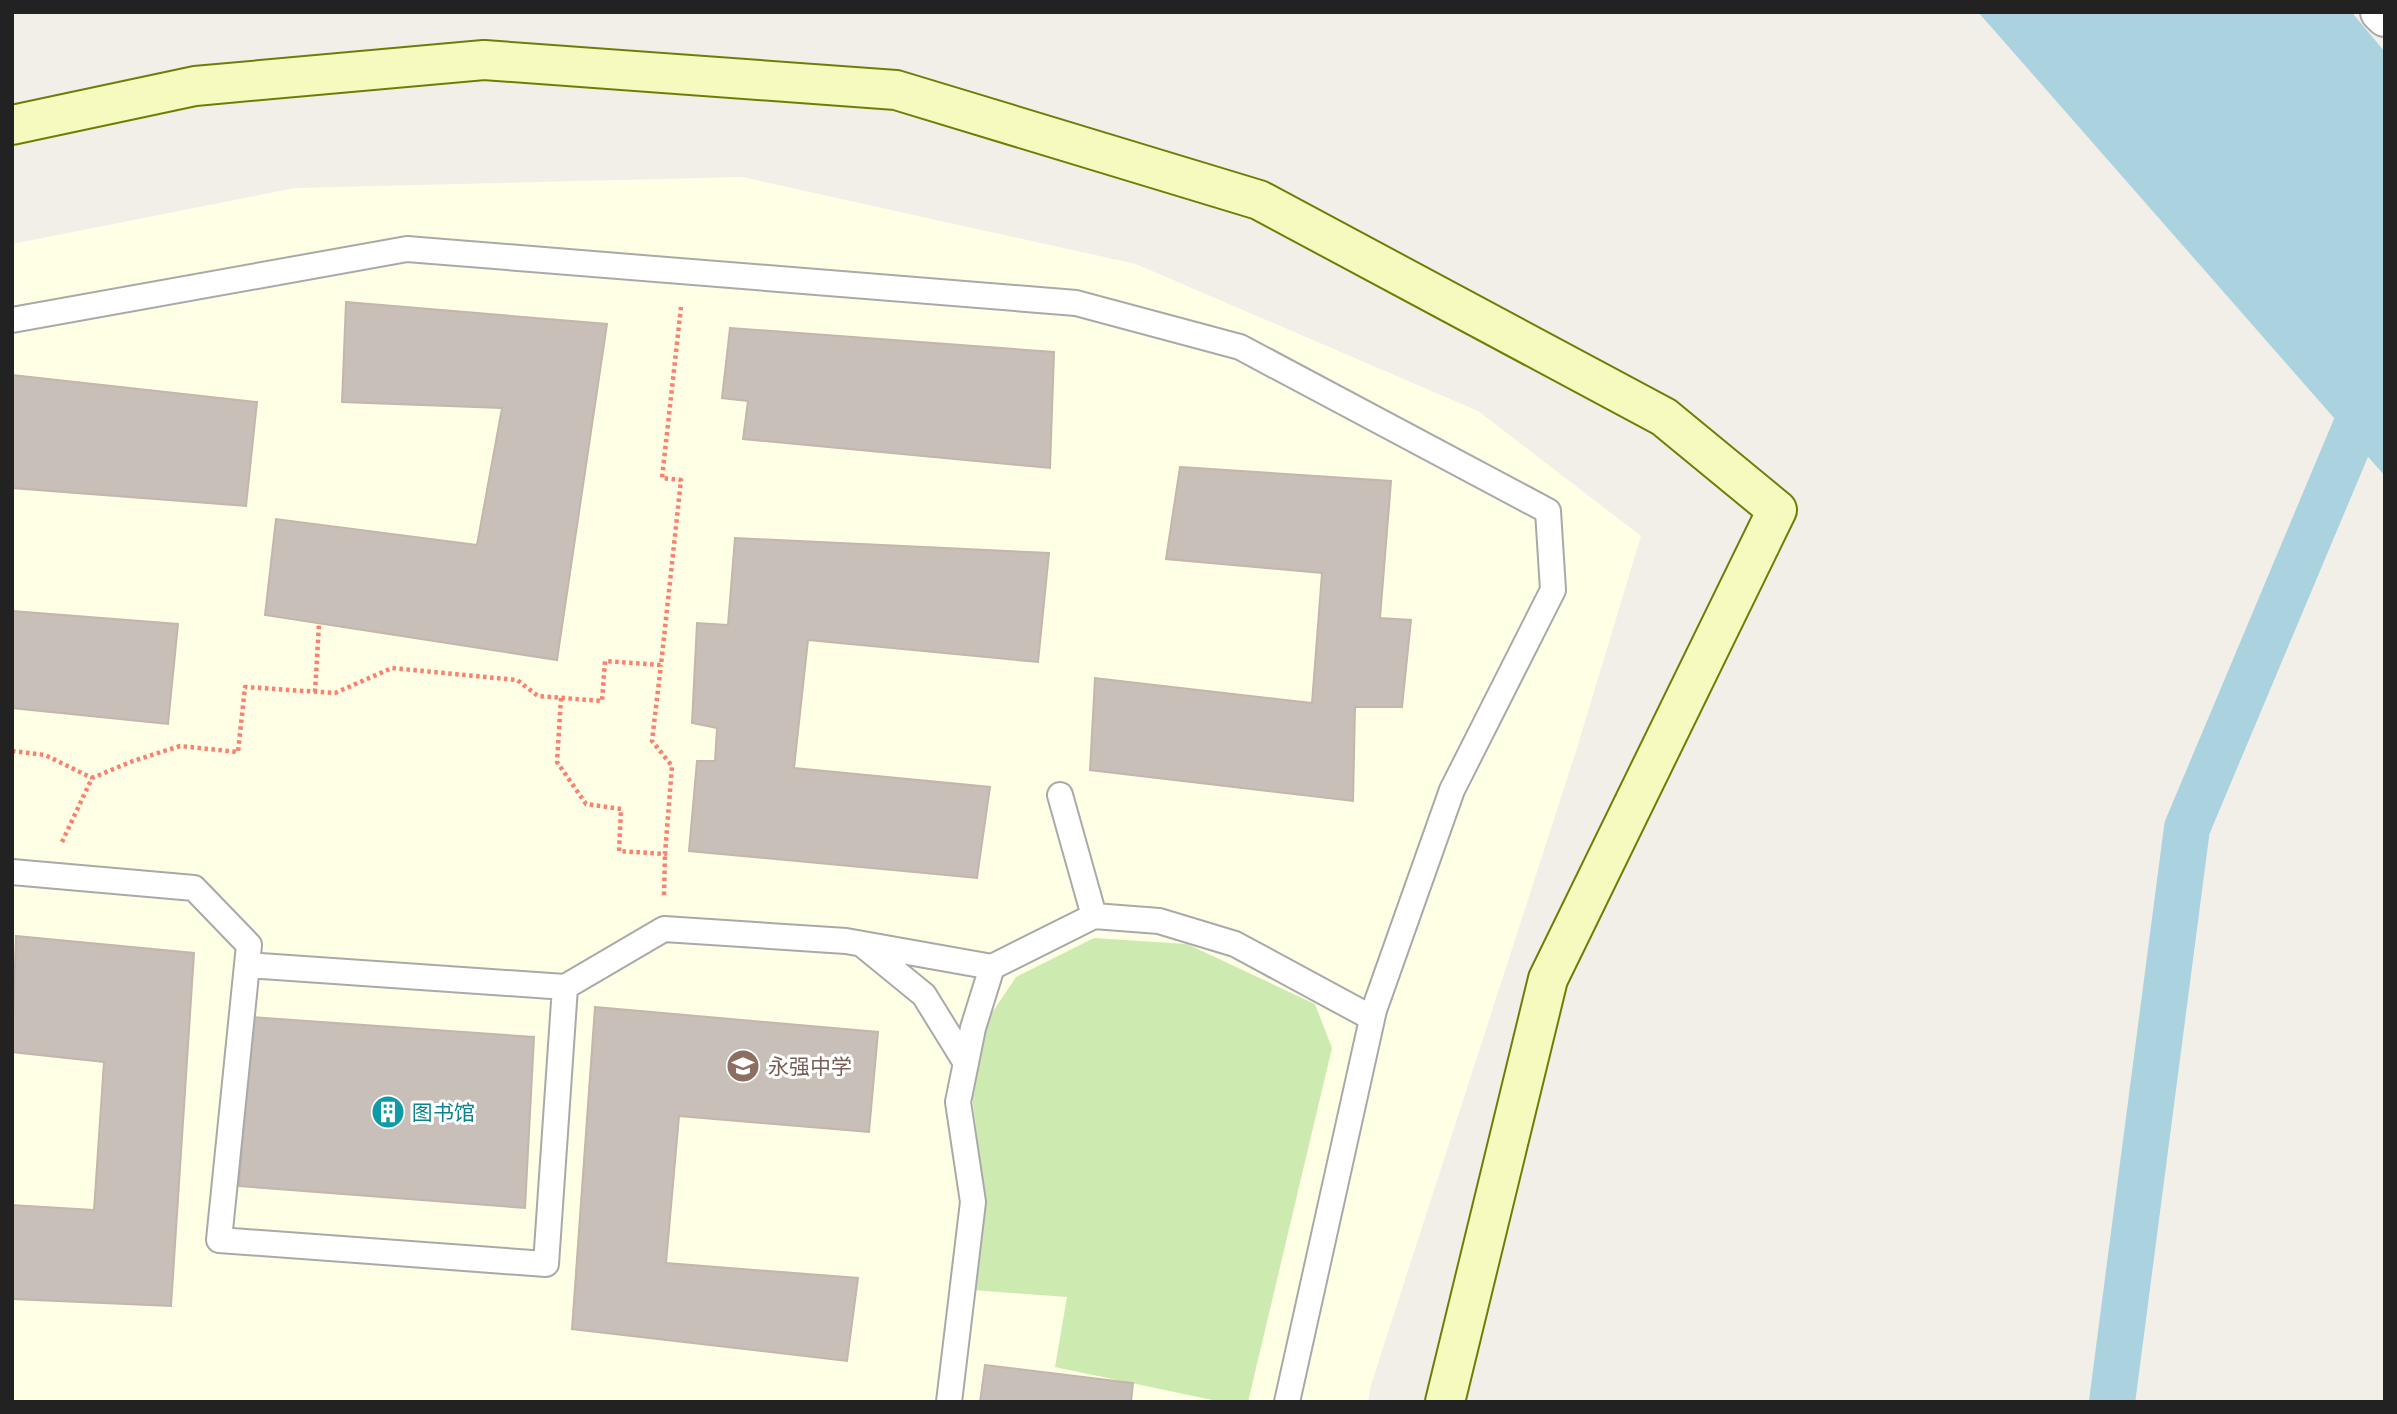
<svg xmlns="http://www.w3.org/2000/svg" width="2397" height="1414" viewBox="0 0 2397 1414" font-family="'Titillium Web','Noto Sans SC',sans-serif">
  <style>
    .education { fill: #ffffe5 }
    .grass { fill: #cdebb0 }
    .water { fill: #aad3df }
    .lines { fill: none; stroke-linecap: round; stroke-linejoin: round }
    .canal { stroke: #aad3df; stroke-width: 46 }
    .building { fill: #c7bfb8; stroke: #c4b6ab; stroke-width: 2 }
    .lane-casing { stroke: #a9a9a9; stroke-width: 28 }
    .street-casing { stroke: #a9a9a9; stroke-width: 42 }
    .secondary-casing { stroke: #707d05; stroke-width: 42 }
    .path { stroke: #fa8072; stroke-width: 4.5; stroke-dasharray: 3.5 3.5; stroke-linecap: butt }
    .lane { stroke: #fff; stroke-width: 24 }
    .street { stroke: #fff; stroke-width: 38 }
    .secondary { stroke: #f7fabf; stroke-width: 38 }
    .labels { text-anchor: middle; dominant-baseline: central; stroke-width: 6; stroke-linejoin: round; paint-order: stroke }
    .education-label { font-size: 21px; fill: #785e54; stroke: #fff; text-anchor: start }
    .culture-label { font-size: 21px; fill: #0d838f; stroke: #fff; text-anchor: start }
  </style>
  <rect width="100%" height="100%" fill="#f2efe9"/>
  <path class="education" d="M742 177 1136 264 1478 411 1641 536 1577 748 1371 1385 1368 1402H12V244L295 188Z"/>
  <path class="grass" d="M1094 938 1187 944 1315 1004 1332 1048 1248 1402H1222L1055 1367 1067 1297 971 1290 986 1205 972 1096 982 1028 1016 977Z"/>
  <path class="water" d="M1978 12H2352L2354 15 2385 52V476Z"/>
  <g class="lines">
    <path class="canal" d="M2112 1402 2187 828 2385 357"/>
  </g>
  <path class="building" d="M346 302 607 324 557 660 265 615 276 519 477 545 502 408 342 402Z
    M730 328 1054 352 1050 468 743 439 748 401 722 398Z
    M12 375 257 402 246 506 12 488Z
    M1180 467 1391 481 1380 618 1411 620 1402 707H1355L1353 801 1090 770 1095 678 1312 703 1322 573 1166 559Z
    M735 538 1049 553 1038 662 808 640 794 768 990 787 977 878 689 851 697 761H715L717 728 692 723 697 623 728 625Z
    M12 611 178 624 168 724 12 708Z
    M16 936 194 953 171 1306 12 1299V1205L94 1210 104 1062 12 1052Z
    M595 1007 878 1032 869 1132 679 1116 666 1263 858 1278 847 1361 572 1329Z
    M252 1017 534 1037 525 1208 239 1186Z
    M985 1365 1133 1383 1131 1402H980Z"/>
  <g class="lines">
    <defs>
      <path id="lane" d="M12 320 407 249 1076 303 1240 347 1548 511 1553 590 1452 790 1374 1010 1287 1402
        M12 872 194 888 249 945 219 1240 546 1264 565 987
        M1094 916 1159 921 1235 944 1372 1018
        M864 946 924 995 966 1063
        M247 965 565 987 664 929 846 941 992 967 1094 916 1060 795
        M949 1402 973 1202 958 1102 973 1028 992 967"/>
      <path id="street" d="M2380 12 2385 17"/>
      <path id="secondary" d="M12 125 195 86 484 60 896 90 1259 200 1664 417 1777 510 1548 979 1445 1402"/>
    </defs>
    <use href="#lane" class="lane-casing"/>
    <use href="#street" class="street-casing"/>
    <use href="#secondary" class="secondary-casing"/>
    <path class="path" d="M315 692 319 624
      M561 698 557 762 586 804 621 809 619 851 665 854 672 766 652 741 661 665
      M12 751 45 755 92 778
      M62 842 92 778 133 761 180 746 238 752 245 687 335 693 392 668 517 680 538 696 602 701 605 661 661 665 681 480 662 478 681 307
      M664 895 665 854"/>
    <use href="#lane" class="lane"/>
    <use href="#street" class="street"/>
    <use href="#secondary" class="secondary"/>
  </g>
  <defs>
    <symbol id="school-disc" viewBox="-11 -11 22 22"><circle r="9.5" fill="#8d6e63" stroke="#fff"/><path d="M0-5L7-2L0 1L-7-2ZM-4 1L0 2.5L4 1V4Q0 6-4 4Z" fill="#fff"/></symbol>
    <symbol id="building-disc" viewBox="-11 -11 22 22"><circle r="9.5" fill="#0f9aa8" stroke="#fff"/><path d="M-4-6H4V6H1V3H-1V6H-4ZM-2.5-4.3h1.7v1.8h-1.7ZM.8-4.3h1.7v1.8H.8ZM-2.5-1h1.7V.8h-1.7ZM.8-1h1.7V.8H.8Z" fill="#fff"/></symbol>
  </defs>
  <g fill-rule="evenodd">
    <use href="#school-disc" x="724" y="1047" width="38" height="38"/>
    <use href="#building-disc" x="369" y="1093" width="38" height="38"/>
  </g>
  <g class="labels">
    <g class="education-label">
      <text x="768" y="1066">永强中学</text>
    </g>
    <g class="culture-label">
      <text x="412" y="1112">图书馆</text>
    </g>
  </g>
  <rect width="2397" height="1414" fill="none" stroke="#222222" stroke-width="28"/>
</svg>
